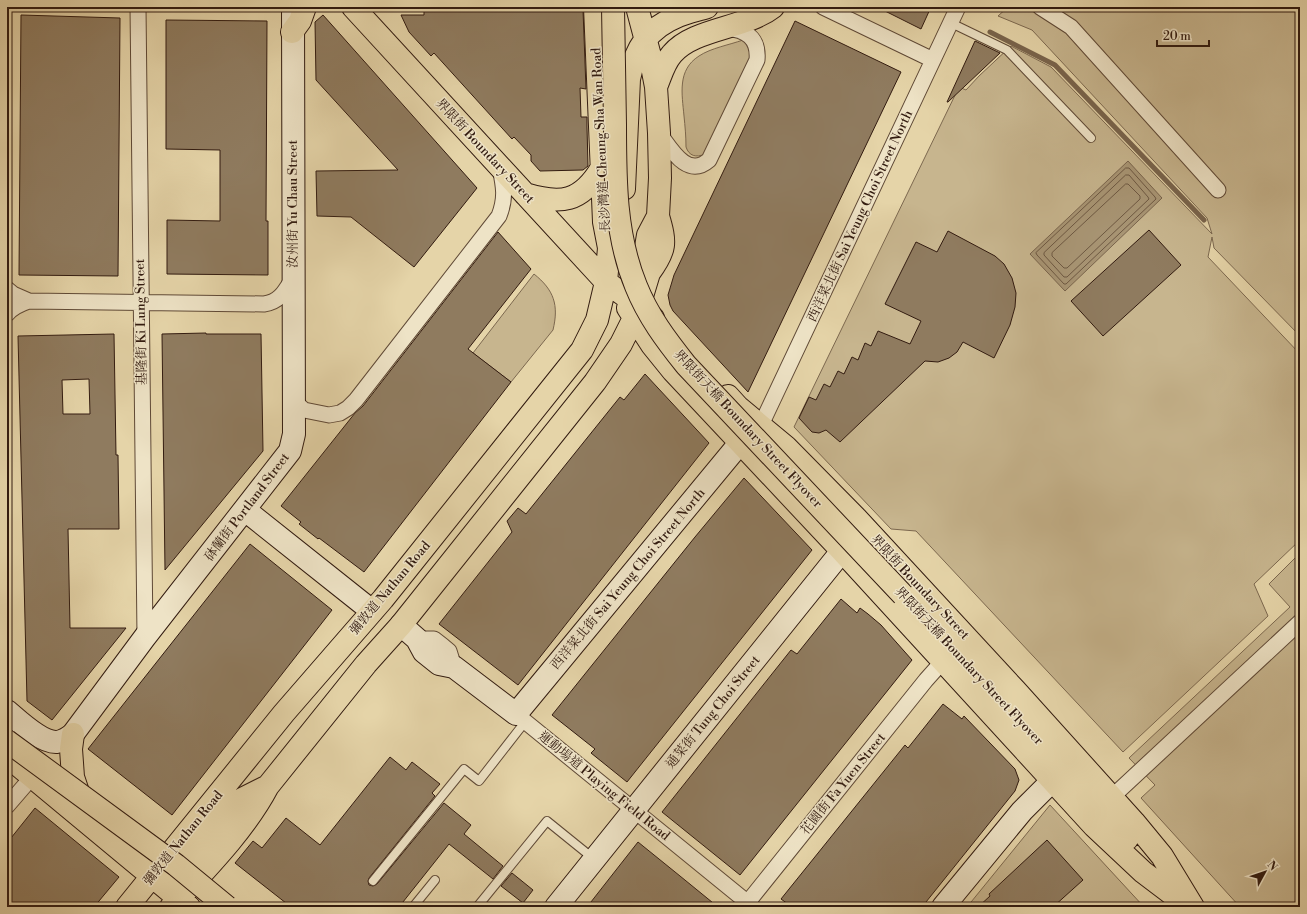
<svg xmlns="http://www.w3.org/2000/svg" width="1307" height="914" viewBox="0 0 1307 914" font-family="'Libre Bodoni','Noto Serif TC',serif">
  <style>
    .green { fill: #c7b58e; stroke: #7c684f }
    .water { fill: #a89574; stroke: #79644c }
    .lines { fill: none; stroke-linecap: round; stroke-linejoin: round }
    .shore { stroke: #6d5842; stroke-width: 1 }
    .stream { stroke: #79644c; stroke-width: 5 }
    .building { fill: #8f7b5f; stroke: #321b10; fill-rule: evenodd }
    .lane-casing { stroke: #5f4936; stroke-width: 10 }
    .street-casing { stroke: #5f4936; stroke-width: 17 }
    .secondary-casing { stroke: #321b10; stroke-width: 24 }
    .primary-casing { stroke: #321b10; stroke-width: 24 }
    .lane { stroke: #eee3c6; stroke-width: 8 }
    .street { stroke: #eee3c6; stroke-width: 15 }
    .secondary { stroke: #eee3c6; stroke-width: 22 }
    .primary { stroke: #e5d4a8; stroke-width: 22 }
    .primary-bridge-casing { stroke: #321b10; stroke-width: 24; stroke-linecap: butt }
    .primary-bridge { stroke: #e5d4a8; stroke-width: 22 }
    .labels { text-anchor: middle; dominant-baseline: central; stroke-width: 3; stroke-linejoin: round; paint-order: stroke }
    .street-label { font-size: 13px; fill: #321b10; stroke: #eee3c6 }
  </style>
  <rect width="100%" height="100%" fill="#e5d4a8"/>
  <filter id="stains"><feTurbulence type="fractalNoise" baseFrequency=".005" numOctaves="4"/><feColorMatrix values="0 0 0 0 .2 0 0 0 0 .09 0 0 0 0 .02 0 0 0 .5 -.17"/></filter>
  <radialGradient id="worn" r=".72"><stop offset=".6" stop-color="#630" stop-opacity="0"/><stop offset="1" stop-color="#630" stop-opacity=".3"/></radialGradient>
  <path class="green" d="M1008 7H1300V336L1214 248 1212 237 1208 257 1300 354V540L1254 584 1268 616 1123 752 916 531 891 529 794 427 959 87 966 90 979 76 1011 46 1051 67 1212 234 1207 218 1032 30 998 16Z
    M743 40 747 43 751 57 705 154C696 158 689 156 686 147 686 136 685 126 684 116 682 94 677 70 699 56 711 48 729 45 743 40Z
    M534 274C554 290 559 305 553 330L511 382 473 353Z
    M1300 553V907H1240L1141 798 1155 785 1129 758 1290 607 1269 584Z
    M1050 805 1144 907H967Z"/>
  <path class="water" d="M1128 161 1162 198 1065 291 1030 254Z"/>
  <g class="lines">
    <path class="shore" d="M1126 168H1129L1155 197 1156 199 1066 284H1064L1037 255 1036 253Z
      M1126 175H1129L1148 197 1149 199 1067 277H1064L1044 255V253Z
      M1126 184H1128L1140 196V199L1067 268H1064L1052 256V253Z"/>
    <path class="stream" d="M990 32 1055 65 1204 220"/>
  </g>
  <path class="building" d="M579 7 583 10 586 89 580 88 581 117H587V127L588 166 583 170 540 171 531 161V155L514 137 512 139 434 53 431 56 409 32 401 15H424V9Z
    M877 7H931L921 29Z
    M21 15 120 18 118 276 19 275Z
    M323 15 477 188 414 267 351 217 317 216 316 171 398 170 316 80 315 22Z
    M166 20 267 21 266 221H268V275L167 274V220L220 221V150L166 149Z
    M795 21 901 72 748 392 673 311 670 305 668 295 674 275Z
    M975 41 1000 53 948 102H947Z
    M1149 230 1181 265 1103 336 1071 301Z
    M948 231 995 256 1004 264 1012 278 1016 293 1015 307 1010 325 994 358 963 342 957 352 949 358 938 362 925 361 840 442 826 430 819 433 812 432 799 418 809 397 816 400 824 384 830 387 838 371 844 374 852 357 858 360 865 343 871 346 878 331 910 344 921 321 885 304 916 242 937 252Z
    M498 232 531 269 468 349 511 382 364 572 319 538 318 539 299 524 301 522 281 506 355 413 363 406Z
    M206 333V334H261L263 451 165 570 162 334Z
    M114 334 116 455H118L119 529H68L70 628H126L52 720 27 701 18 336ZM89 379 90 414H63L62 380Z
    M645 374 709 443 518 685 439 624 512 532 507 521 518 508 526 514 620 397 624 400Z
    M744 478 812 550 627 782 591 753 595 749 552 715 695 537Z
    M250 544 332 610 172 815 88 749Z
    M841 599 857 613 860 608 868 614 881 625 912 660 740 875 662 812 791 650 797 654Z
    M943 704 962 719 964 716 1015 769 1019 780 1015 791 922 907H792L781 899 905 745 908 748Z
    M390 757 406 770 412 762 440 784 432 793 435 796 369 878 368 881 369 885 373 886 377 884 444 803 471 825 464 834 503 866 493 879 449 844 399 907H291L235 863 253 841 262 848 286 818 320 845Z
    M35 808 119 877 94 907H7V843Z
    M1047 840 1083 880 1053 907H978L990 896 989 894Z
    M638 842 680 876 718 907H587Z
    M512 873 533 890 523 903 501 886Z"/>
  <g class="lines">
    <defs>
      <path id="lane" d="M951 23 1007 50 1091 138
        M373 881 464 769 479 781 525 722
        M413 907 435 880
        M477 907 547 821 594 859"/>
      <path id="street" d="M138 7 145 637
        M823 7 933 60
        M1040 7 1071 27 1218 190
        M659 133C671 149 687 179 709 160L757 60C759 38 746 30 727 28
        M7 289 13 294 29 301
        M7 314C13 307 20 304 29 301L264 304C280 302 285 291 293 278
        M293 400 304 410 329 415 340 413 348 408 356 400 499 216C506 198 504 187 500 168
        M761 425 958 7
        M417 639H434L443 646 449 651 454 667
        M516 714 753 907
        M1112 797 1300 622
        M7 806 32 777
        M744 907 926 680 943 661"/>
      <path id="secondary" d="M245 510 372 611
        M401 625 417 639 424 652 439 664 454 667 516 714 740 443
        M7 711C19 721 41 743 57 742 63 741 68 738 73 734L145 637 290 451 294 434 293 7
        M556 907 842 551 850 542 855 538
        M943 907 1022 811 1052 781"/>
      <path id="primary" d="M353 7 606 282 639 306 653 318
        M292 32 300 21 305 7
        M656 87C661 75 664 63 672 54 694 28 745 29 773 7
        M624 189 629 79C635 49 648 28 678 16 687 12 698 10 707 7
        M525 194C561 205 581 202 601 169
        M649 273C666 250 666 243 658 216
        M628 308 652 345 673 371 842 551 1094 826 1143 872 1176 897
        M728 396 738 407 786 447 856 518 1015 690 1134 822 1162 856 1193 907
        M940 634 1127 839
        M73 734 71 749 73 777 82 804
        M7 756 189 907
        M168 883 185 868 240 800 268 786
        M127 907 284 713 383 599 582 350 597 320 606 282 609 248 604 222 595 7
        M171 907C205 870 245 830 268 786L366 664 401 625 595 382 621 344 634 318 639 306 649 273 646 259V247L648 235 658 216 660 178 659 133 656 87 650 56 637 7"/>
    </defs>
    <use href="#lane" class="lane-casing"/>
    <use href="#street" class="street-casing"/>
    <use href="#secondary" class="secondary-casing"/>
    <use href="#primary" class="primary-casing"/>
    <use href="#lane" class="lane"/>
    <use href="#street" class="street"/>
    <use href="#secondary" class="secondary"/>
    <use href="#primary" class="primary"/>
    <defs>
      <path id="primary-bridge" d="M613 7C614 46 614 86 615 125 615 179 615 235 636 286 648 316 666 340 686 365L903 595
        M7 741 176 865 227 907"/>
    </defs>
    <use href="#primary-bridge" class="primary-bridge-casing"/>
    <use href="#primary-bridge" class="primary-bridge"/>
  </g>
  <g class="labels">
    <g class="street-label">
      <text transform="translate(601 140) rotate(-93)">長沙灣道 Cheung Sha Wan Road</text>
      <text transform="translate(485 151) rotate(47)">界限街 Boundary Street</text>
      <text transform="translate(293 204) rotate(-90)">汝州街 Yu Chau Street</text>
      <text transform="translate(860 216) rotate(-65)">西洋菜北街 Sai Yeung Choi Street North</text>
      <text transform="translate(141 322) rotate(-91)">基隆街 Ki Lung Street</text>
      <text transform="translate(748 429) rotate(47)">界限街天橋 Boundary Street Flyover</text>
      <text transform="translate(247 507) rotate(-53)">砵蘭街 Portland Street</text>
      <text transform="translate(628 579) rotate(-50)">西洋菜北街 Sai Yeung Choi Street North</text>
      <text transform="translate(920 587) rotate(47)">界限街 Boundary Street</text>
      <text transform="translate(390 588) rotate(-50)">彌敦道 Nathan Road</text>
      <text transform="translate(969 666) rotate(47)">界限街天橋 Boundary Street Flyover</text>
      <text transform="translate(713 712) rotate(-51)">通菜街 Tung Choi Street</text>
      <text transform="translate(843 784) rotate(-51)">花園街 Fa Yuen Street</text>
      <text transform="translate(604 786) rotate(39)">運動場道 Playing Field Road</text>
      <text transform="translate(183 838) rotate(-51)">彌敦道 Nathan Road</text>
    </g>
  </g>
  <rect width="1307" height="914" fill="none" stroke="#e5d4a8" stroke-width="24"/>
  <rect x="8" y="8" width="1291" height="898" fill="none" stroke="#321b10" stroke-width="2"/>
  <rect x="12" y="12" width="1283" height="890" fill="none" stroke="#321b10"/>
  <g transform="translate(1265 872) rotate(50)" stroke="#eee3c6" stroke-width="3" paint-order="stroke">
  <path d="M0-3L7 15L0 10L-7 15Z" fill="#321b10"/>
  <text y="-6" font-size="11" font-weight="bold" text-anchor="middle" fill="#321b10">N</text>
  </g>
  <path d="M1157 40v6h52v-6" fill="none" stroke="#321b10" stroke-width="2"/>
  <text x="1163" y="40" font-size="12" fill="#321b10" stroke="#eee3c6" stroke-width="3" paint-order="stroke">20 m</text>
  <rect width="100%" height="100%" filter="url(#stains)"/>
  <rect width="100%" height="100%" fill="url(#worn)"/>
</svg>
